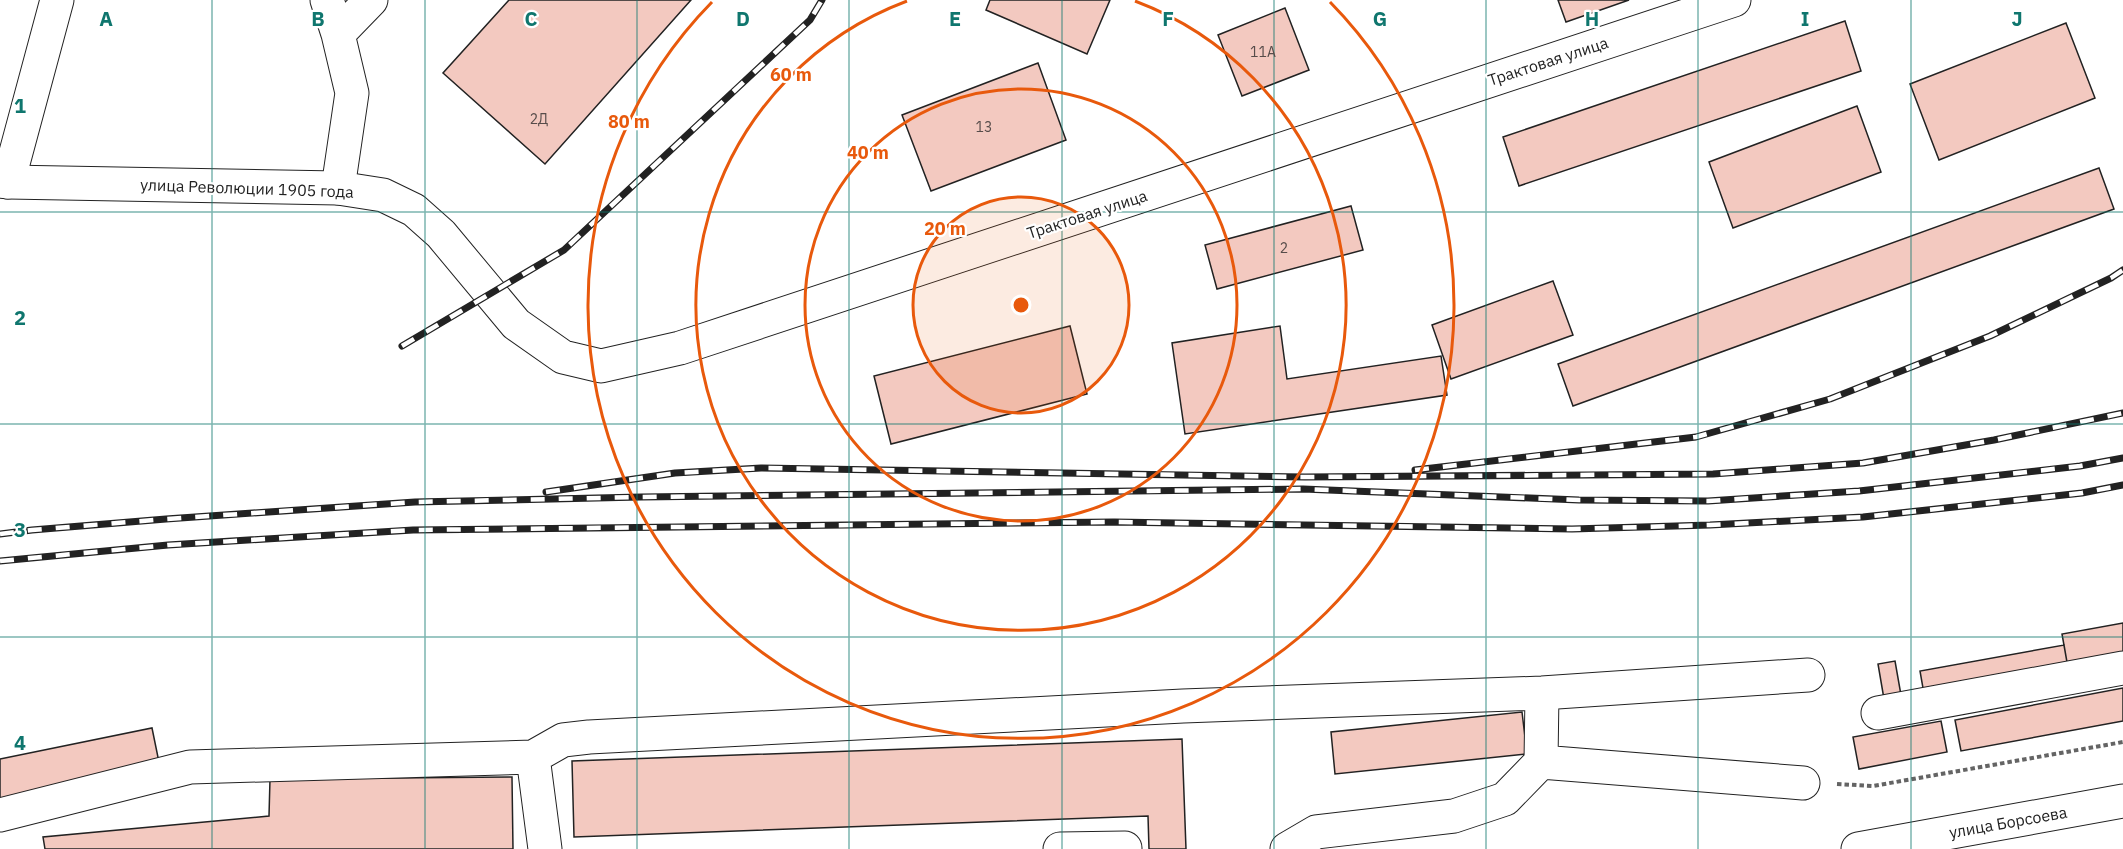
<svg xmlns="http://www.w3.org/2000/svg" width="2123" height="849" viewBox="0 0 2123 849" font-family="'IBM Plex Sans',sans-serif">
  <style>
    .building { fill: #f3c9c0; stroke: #222; stroke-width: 1.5 }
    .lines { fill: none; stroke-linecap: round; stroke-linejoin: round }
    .minor-casing { stroke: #222; stroke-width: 35 }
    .major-casing { stroke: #222; stroke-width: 35 }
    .path { stroke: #646464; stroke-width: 4; stroke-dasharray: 4.5 3; stroke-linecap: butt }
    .minor { stroke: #fff; stroke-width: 33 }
    .major { stroke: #fff; stroke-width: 33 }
    .rail-casing { stroke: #222; stroke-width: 7 }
    .rail { stroke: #fff; stroke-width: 4.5; stroke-dasharray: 14; stroke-linecap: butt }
    .grid { fill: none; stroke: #0f766e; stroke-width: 1.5; stroke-opacity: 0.55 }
    .ring { fill: none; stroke: #e8590c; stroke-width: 3 }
    .labels { text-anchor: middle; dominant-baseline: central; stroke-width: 4.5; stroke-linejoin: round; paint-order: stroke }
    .number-label { font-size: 14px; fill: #564c4a }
    .street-label { font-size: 16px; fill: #222; stroke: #fff }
    .grid-label { font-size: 20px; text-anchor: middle; font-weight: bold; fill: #0f766e; stroke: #fff; stroke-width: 4.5; stroke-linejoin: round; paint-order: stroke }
    .centre { fill: #e8590c; stroke: #fff; stroke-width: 3 }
    .ring-label { font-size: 18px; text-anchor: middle; font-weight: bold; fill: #e8590c; stroke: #fff; stroke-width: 4.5; stroke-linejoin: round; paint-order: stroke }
  </style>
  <rect width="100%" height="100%" fill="#fff"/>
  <path class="building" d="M509 0H691L545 164 443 73Z
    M990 0H1110L1087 54 986 10Z
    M1558 0H1629L1566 22Z
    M1285 8 1309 70 1242 96 1218 35Z
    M1845 21 1861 71 1519 186 1503 137Z
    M2066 23 2095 98 1939 160 1910 84Z
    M1038 63 1066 140 931 191 902 115Z
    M1857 106 1881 172 1733 228 1709 162Z
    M2099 168 2114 209 1573 406 1558 364Z
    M1351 206 1363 250 1217 289 1205 245Z
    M1553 281 1573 335 1451 379 1432 325Z
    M1070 326 1087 394 891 444 874 376Z
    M1280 326 1287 379 1441 356 1447 395 1185 434 1172 343Z
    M2123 623V658L2068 668 2062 634Z
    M2064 645 2068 668 1924 694 1920 671Z
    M1895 661 1901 695 1884 699 1878 664Z
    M2123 688V721L1961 751 1955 720Z
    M1522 712 1527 754 1335 774 1331 732Z
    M1941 721 1947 752 1859 769 1853 737Z
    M152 728 161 772 0 806V759Z
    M1182 739 1186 849H1149L1148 816 574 837 572 761Z
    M512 777 513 849H45L43 837 269 816 270 779Z"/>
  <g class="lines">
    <defs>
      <path id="minor" d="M327 0 338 34 352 93 338 188
        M338 34 371 0
        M8 182 57 0
        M1878 713 2123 668
        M533 757 563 740 589 737 1183 706 1542 693 1808 675
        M1541 762 1542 693
        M0 815 190 767 533 757 545 849
        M1060 849 1125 848
        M1287 849 1316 832 1454 816 1505 799 1541 762 1803 783"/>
      <path id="major" d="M0 181 8 182 338 188 383 195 414 210 441 234 516 324 563 357 601 366 680 348 1734 0
        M1858 849 2123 801"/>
    </defs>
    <use href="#minor" class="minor-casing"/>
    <use href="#major" class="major-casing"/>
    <path class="path" d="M1837 784 1873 786 2123 742"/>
    <use href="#minor" class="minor"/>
    <use href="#major" class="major"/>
    <defs>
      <path id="rail" d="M402 346 564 250 810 20 822 0
        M1415 470 1696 437 1830 399 1990 336 2111 278 2123 270
        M546 492 675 473 761 468 1305 477 1713 474 1863 463 1994 440 2123 413
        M0 534 32 530 166 519 415 502 641 497 1303 489 1579 500 1708 501 1859 491 2080 466 2123 458
        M0 561 168 545 413 530 1114 522 1572 529 1710 525 1863 517 2082 493 2123 485"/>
    </defs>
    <use href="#rail" class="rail-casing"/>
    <use href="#rail" class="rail"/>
  </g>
  <path class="grid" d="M212 0V849M425 0V849M637 0V849M849 0V849M1062 0V849M1274 0V849M1486 0V849M1698 0V849M1911 0V849M0 212H2123M0 424H2123M0 637H2123"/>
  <circle cx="1021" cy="305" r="108" fill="#e8590c" fill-opacity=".12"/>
  <g class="ring">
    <circle cx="1021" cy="305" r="108"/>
    <circle cx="1021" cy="305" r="216"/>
    <path d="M1135 1A325 325 0 1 1 907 1"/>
    <path d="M1330 2A433 433 0 1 1 712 2"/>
  </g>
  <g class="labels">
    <g class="number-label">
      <text x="1263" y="52">11А</text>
      <text x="539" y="119">2Д</text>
      <text x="984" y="127">13</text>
      <text x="1284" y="248">2</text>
    </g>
    <g class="street-label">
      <text transform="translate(1548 61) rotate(-18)">Трактовая улица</text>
      <text transform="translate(247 188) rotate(2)">улица Революции 1905 года</text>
      <text transform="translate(1087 214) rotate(-18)">Трактовая улица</text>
      <text transform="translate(2008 822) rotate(-10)">улица Борсоева</text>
    </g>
  </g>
  <g class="grid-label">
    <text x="106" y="26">A</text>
    <text x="318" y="26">B</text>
    <text x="531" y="26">C</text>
    <text x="743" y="26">D</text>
    <text x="955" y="26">E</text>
    <text x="1168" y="26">F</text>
    <text x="1380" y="26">G</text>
    <text x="1592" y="26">H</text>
    <text x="1805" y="26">I</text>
    <text x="2017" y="26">J</text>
    <text x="20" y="113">1</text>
    <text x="20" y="325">2</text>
    <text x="20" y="537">3</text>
    <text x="20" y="750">4</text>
  </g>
  <circle cx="1021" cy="305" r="9" class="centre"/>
  <g class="ring-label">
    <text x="791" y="81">60 m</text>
    <text x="629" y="128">80 m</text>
    <text x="868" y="159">40 m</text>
    <text x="945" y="235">20 m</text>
  </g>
</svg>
